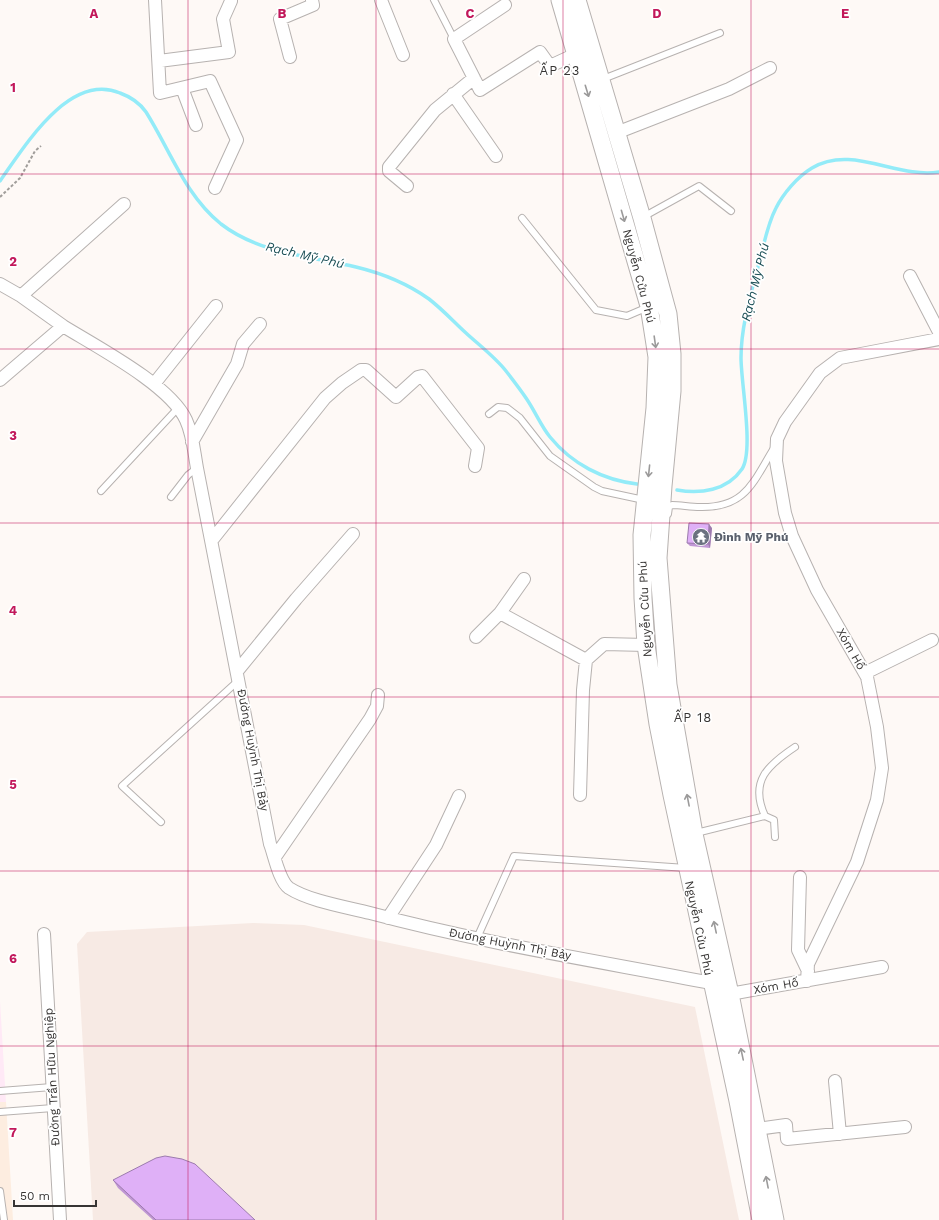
<svg xmlns="http://www.w3.org/2000/svg" width="939" height="1220" viewBox="0 0 939 1220" font-family="'Work Sans',sans-serif">
  <style>
    .commercial { fill: #ffe9f6 }
    .built { fill: #f7eae4 }
    .medical { fill: #fdede0 }
    .lines { fill: none; stroke-linecap: round; stroke-linejoin: round }
    .stream { stroke: #93ebf8; stroke-width: 3.5 }
    .lane-casing { stroke: #b7b2b0; stroke-width: 8 }
    .street-casing { stroke: #b7b2b0; stroke-width: 14 }
    .secondary-casing { stroke: #b7b2b0; stroke-width: 19 }
    .path { stroke: #a19e9b; stroke-width: 2; stroke-dasharray: 3 2; stroke-linecap: butt }
    .lane { stroke: #fff; stroke-width: 6 }
    .street { stroke: #fff; stroke-width: 12 }
    .secondary { stroke: #fff; stroke-width: 17 }
    .wall { fill: #c097d4 }
    .shaded-wall { fill: #9c7bad }
    .building { fill: #dfb0f7; stroke: #9c7bad }
    .oneway { stroke: #9b9a9a }
    .grid { fill: none; stroke: #c2185b; stroke-width: 1; stroke-opacity: 0.55 }
    .labels { text-anchor: middle; dominant-baseline: central; stroke-width: 3.5; stroke-linejoin: round; paint-order: stroke }
    .street-label { font-size: 12px; fill: #373534; stroke: #fff }
    .worship-label { font-size: 12px; font-weight: bold; fill: #5b616d; stroke: #fff; text-anchor: start }
    .neighbourhood-label { font-size: 13px; letter-spacing: 1px; fill: #373534; stroke: #fff }
    .water-label { font-size: 13px; font-style: italic; fill: #1b4f56; stroke: #fff }
    .grid-label { font-size: 13px; text-anchor: middle; font-weight: bold; fill: #c2185b; stroke: #fff; stroke-width: 3.5; stroke-linejoin: round; paint-order: stroke }
  </style>
  <rect width="100%" height="100%" fill="#fef9f6"/>
  <path class="commercial" d="M0 1001 6 1102H0Z"/>
  <path class="built" d="M253 923 304 925 695 1007 739 1220H93L77 944 87 932Z"/>
  <path class="medical" d="M0 1102H6L13 1220H0Z"/>
  <g class="lines">
    <path class="stream" d="M0 181C25 146 69 72 120 93 131 97 139 102 146 112 170 150 185 195 221 224 260 254 310 256 356 267 381 273 408 284 429 299 442 309 454 322 466 333 479 345 495 357 506 371 513 380 520 389 526 398 535 411 541 426 550 437 572 464 603 480 637 484
      M677 490C700 494 727 491 742 469 754 451 741 383 741 358 741 326 751 294 759 263 764 245 767 225 776 208 783 194 797 177 812 168 852 144 897 179 939 172"/>
    <defs>
      <path id="lane" d="M434 0 454 39
        M603 79 720 33
        M643 217 699 186 731 211
        M522 218 596 310 627 316 648 307
        M489 414 498 407 507 408 520 418 550 456 594 487 602 491 644 500
        M101 491 178 408
        M171 497 188 475 197 468
        M668 514 669 507 672 505C681 505 690 507 700 507 746 508 753 482 774 448
        M765 816 774 820 775 837
        M161 822 122 786 239 680
        M696 833 765 816C749 781 768 765 795 747
        M477 938 514 856 686 868
        M0 1091 52 1087
        M0 1112 53 1108
        M0 1191 4 1220"/>
      <path id="street" d="M155 0 160 93 210 81 237 140 215 188
        M381 0 403 55
        M505 5 454 39 480 90 540 52 550 66 576 54
        M290 57 280 19 313 5 312 0
        M159 61 229 52 223 19 231 1
        M182 88 196 125
        M453 94 496 156
        M616 133 729 89 770 68
        M407 186 389 171V167L435 110 474 78
        M910 276 939 332
        M0 284 21 296
        M63 326 21 296 124 204
        M0 380 63 326C97 347 170 385 186 420 193 435 194 452 197 468L270 844C274 854 279 881 289 888 309 901 346 907 370 913 482 943 597 961 711 983
        M154 384 216 306
        M192 442 237 364 243 344 260 324
        M212 540 325 398 342 383 361 370H366L396 397 418 377 422 376 478 448 475 466
        M524 579 500 613 586 660 604 644 646 645
        M476 637 500 613
        M238 670 296 599 353 534
        M865 673 932 640
        M580 795 583 690 586 660
        M275 857 370 719 377 706 378 695
        M800 877 798 950 808 971
        M388 918 436 845 459 796
        M44 934 60 1220
        M807 981 808 964 857 862 877 800 882 768 877 727 867 677 817 590 792 536 785 513 776 461 777 439 785 422 820 373 840 358 939 339
        M730 994 882 967
        M835 1081 840 1134
        M757 1129 786 1125 787 1139 905 1127"/>
      <path id="secondary" d="M560 0 649 306 657 357 655 408 642 535 643 598 646 645 658 724 672 795 738 1101 761 1220
        M577 0 642 218 668 314 672 354V391L663 486 658 558 668 685 694 834 730 994 775 1220"/>
    </defs>
    <use href="#lane" class="lane-casing"/>
    <use href="#street" class="street-casing"/>
    <use href="#secondary" class="secondary-casing"/>
    <path class="path" d="M0 197 20 178 35 151 41 146"/>
    <use href="#lane" class="lane"/>
    <use href="#street" class="street"/>
    <use href="#secondary" class="secondary"/>
  </g>
  <path class="wall" d="M712 528 710 548 690 546 687 543Z
    M113 1180 255 1220H153L118 1188Z"/>
  <path class="shaded-wall" d="M709 524 712 528 710 548 708 544Z"/>
  <path class="building" d="M689 523 709 524 708 544 687 543Z
    M165 1156 182 1159 195 1164 255 1220H156L113 1180 156 1158Z"/>
  <defs><path id="oneway-shaft" d="M-6 0H5M1.5-3L5.5 0L1.5 3" fill="none" stroke-width="1.6" stroke-linecap="round" stroke-linejoin="round"/></defs>
  <g class="oneway">
    <use href="#oneway-shaft" transform="translate(587 91) rotate(73)"/>
    <use href="#oneway-shaft" transform="translate(623 216) rotate(74)"/>
    <use href="#oneway-shaft" transform="translate(655 342) rotate(82)"/>
    <use href="#oneway-shaft" transform="translate(649 471) rotate(96)"/>
    <use href="#oneway-shaft" transform="translate(688 800) rotate(-101)"/>
    <use href="#oneway-shaft" transform="translate(715 927) rotate(-102)"/>
    <use href="#oneway-shaft" transform="translate(742 1054) rotate(-102)"/>
    <use href="#oneway-shaft" transform="translate(767 1182) rotate(-101)"/>
  </g>
  <path class="grid" d="M188 0V1220M376 0V1220M563 0V1220M751 0V1220M0 174H939M0 349H939M0 523H939M0 697H939M0 871H939M0 1046H939"/>
  <defs>
    <symbol id="temple-disc" viewBox="-11 -11 22 22"><circle r="9.5" fill="#6b7280" stroke="#fff"/><path d="M0-6L5-2H3V0L6.5 2.5H4V6H1.5V3h-3V6H-4V2.5H-6.5L-3 0V-2H-5Z" fill="#fff"/></symbol>
  </defs>
  <g fill-rule="evenodd">
    <use href="#temple-disc" x="691" y="527" width="20" height="20"/>
  </g>
  <g class="labels">
    <g class="street-label">
      <text transform="translate(639 276) rotate(75)">Nguyễn Cửu Phú</text>
      <text transform="translate(645 609) rotate(-93)">Nguyễn Cửu Phú</text>
      <text transform="translate(851 649) rotate(60)">Xóm Hố</text>
      <text transform="translate(253 750) rotate(79)">Đường Huỳnh Thị Bảy</text>
      <text transform="translate(699 928) rotate(78)">Nguyễn Cửu Phú</text>
      <text transform="translate(510 944) rotate(11)">Đường Huỳnh Thị Bảy</text>
      <text transform="translate(776 986) rotate(-10)">Xóm Hố</text>
      <text transform="translate(52 1077) rotate(-93)">Đường Trần Hữu Nghiệp</text>
    </g>
    <g class="worship-label">
      <text x="714" y="537">Đình Mỹ Phú</text>
    </g>
    <g class="neighbourhood-label">
      <text x="560" y="70">ẤP 23</text>
      <text x="693" y="717">ẤP 18</text>
    </g>
    <g class="water-label">
      <text transform="translate(305 255) rotate(13)">Rạch Mỹ Phú</text>
      <text transform="translate(755 282) rotate(-76)">Rạch Mỹ Phú</text>
    </g>
  </g>
  <g class="grid-label">
    <text x="94" y="18">A</text>
    <text x="282" y="18">B</text>
    <text x="470" y="18">C</text>
    <text x="657" y="18">D</text>
    <text x="845" y="18">E</text>
    <text x="13" y="92">1</text>
    <text x="13" y="266">2</text>
    <text x="13" y="440">3</text>
    <text x="13" y="615">4</text>
    <text x="13" y="789">5</text>
    <text x="13" y="963">6</text>
    <text x="13" y="1137">7</text>
  </g>
  <path d="M14 1200v6h82v-6" fill="none" stroke="#373534" stroke-width="2"/>
  <text x="20" y="1200" font-size="12" fill="#373534" stroke="#ffffff" stroke-width="3" paint-order="stroke">50 m</text>
</svg>
